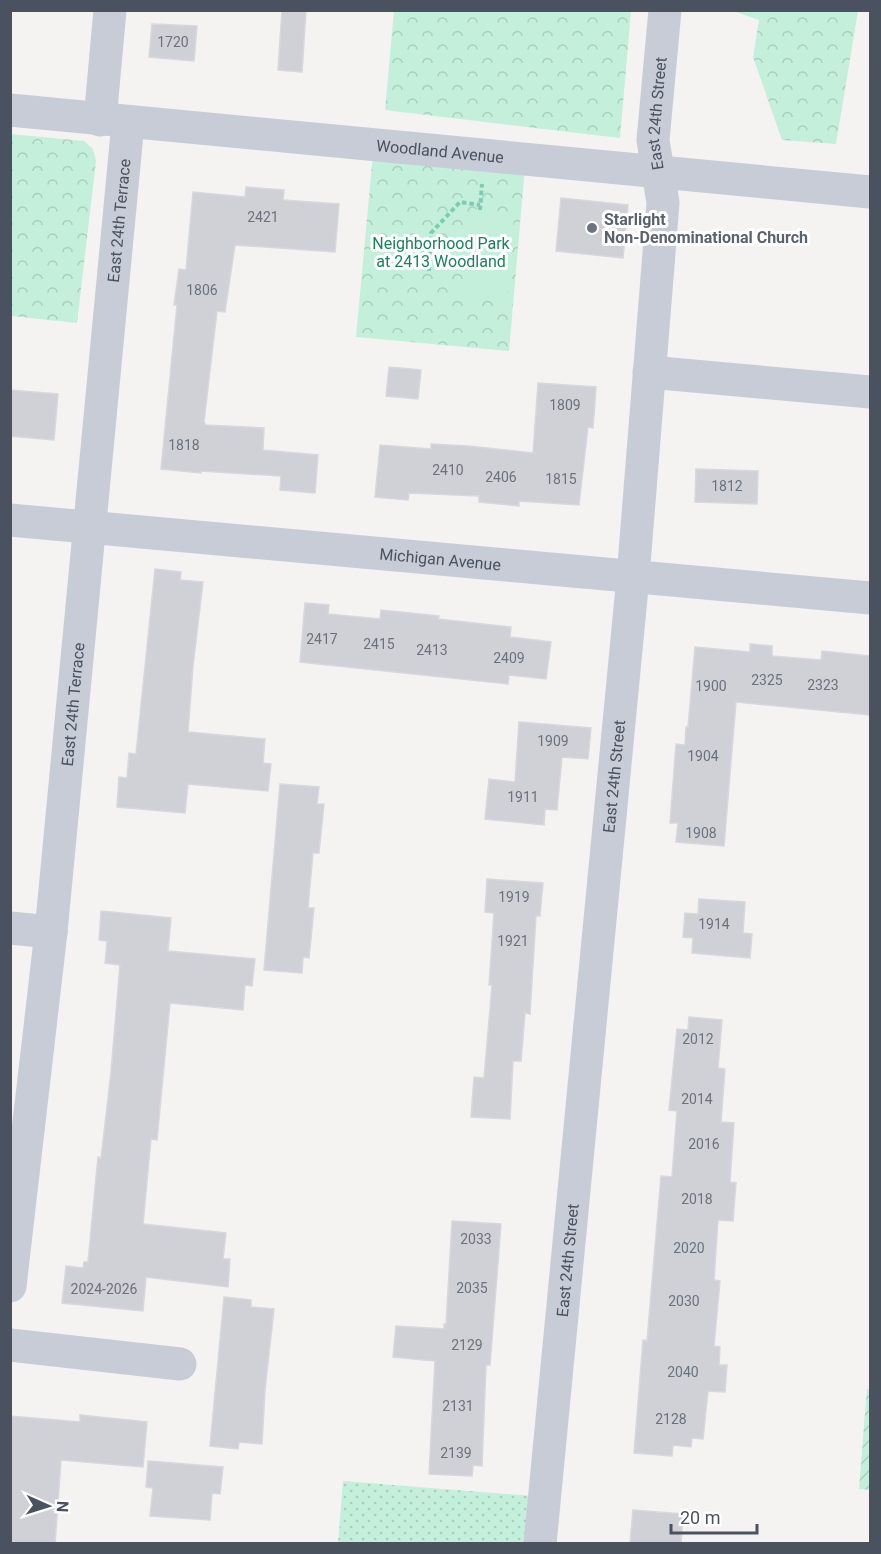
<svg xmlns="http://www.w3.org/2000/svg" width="881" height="1554" viewBox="0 0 881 1554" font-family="Roboto,sans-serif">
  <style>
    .grass { fill: url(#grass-dots) }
    .forest { fill: url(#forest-crowns) }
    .garden { fill: url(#garden-furrows) }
    .pitch { fill: #c3efdb }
    .building { fill: #cfd1d6; stroke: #d7d7dd; stroke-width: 1.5 }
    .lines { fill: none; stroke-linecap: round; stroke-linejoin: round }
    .path { stroke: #7ccdb1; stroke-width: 4; stroke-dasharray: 4.5 3; stroke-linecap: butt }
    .minor { stroke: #c7ccd6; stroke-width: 33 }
    .worship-dot { fill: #6b7280; stroke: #fff; stroke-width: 2 }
    .labels { text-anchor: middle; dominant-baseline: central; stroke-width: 6; stroke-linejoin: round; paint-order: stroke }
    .number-label { font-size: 14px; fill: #6b727e }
    .street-label { font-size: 16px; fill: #4a5260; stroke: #fff }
    .worship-label { font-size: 16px; font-weight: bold; fill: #5b616d; stroke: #fff; text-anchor: start }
    .park-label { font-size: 16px; fill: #1a825d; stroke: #fff }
  </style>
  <defs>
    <pattern id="grass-dots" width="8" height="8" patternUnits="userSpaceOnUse" patternTransform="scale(1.5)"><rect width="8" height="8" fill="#c3efdb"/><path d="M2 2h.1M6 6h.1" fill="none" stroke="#a9cfbe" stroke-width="1.8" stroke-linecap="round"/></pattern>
    <pattern id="forest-crowns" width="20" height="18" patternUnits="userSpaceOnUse" patternTransform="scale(1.5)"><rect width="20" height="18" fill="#c3efdb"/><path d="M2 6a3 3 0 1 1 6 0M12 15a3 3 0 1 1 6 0" fill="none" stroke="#a9cfbe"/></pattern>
    <pattern id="garden-furrows" width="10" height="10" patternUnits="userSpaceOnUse" patternTransform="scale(1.5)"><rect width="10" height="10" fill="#c3efdb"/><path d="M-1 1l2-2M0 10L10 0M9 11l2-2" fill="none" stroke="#a9cfbe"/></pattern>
  </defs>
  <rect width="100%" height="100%" fill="#f4f3f2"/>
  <path class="grass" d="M343 1481 533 1496 530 1543 338 1544Z"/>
  <path class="forest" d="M394 11H631L620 138 385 110Z
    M733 11H858L836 144 782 140 753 57 759 20Z
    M11 134 84 141 93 149 96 161 77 323 11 316Z
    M373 154 525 167 509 351 356 337Z"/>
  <path class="garden" d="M867 1389H870V1490L859 1489Z"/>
  <path class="pitch" d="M473 209 514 213 507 296 466 293Z"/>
  <path class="building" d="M282 10H306L302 72 278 70Z
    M152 24 197 26 194 61 149 57Z
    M246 187 284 190 283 200 339 204 335 252 235 245 225 312 217 311 204 422 206 425 264 428 263 450 318 455 315 493 280 490 281 476 201 471V473L161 469 177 305H174L179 269 186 270 193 192 245 197Z
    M561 198 628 205 623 258 556 251Z
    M389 367 421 370 418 399 386 396Z
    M538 383 596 387 593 428 588 427 579 505 519 501V506L479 502V496L409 493 408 500 375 497 380 445 431 449V444L468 446 533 453Z
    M10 390 58 394 54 440 10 436Z
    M696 469 758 471 757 504 695 502Z
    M155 569 181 572 180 580 203 582 193 666 188 732 265 739 263 763 271 764 268 791 188 784 185 813 117 807 119 777 127 778 129 753 136 754Z
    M305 603 329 605 328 614 380 619 381 610 439 616 438 619 511 627 510 637 551 642 546 679 509 675 508 684 300 662Z
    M750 644 772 646V656L821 660 822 651 870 656V715L736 702 724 846 676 842 678 823H670L676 744 685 745 686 727H688L695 647 750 652Z
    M519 722 591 728 588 759 562 757 557 810 545 809 544 825 485 819 489 779 515 782Z
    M280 784 319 787 317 804H324L319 853H313L308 908H314L309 958 303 957 302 973 264 970Z
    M487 879 543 883 540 916H536L530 1014 525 1013 521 1061H513L510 1119 471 1117 474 1077 484 1078 492 985H489L494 913 485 912Z
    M699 899 745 902 743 933 752 934 750 958 692 953 693 938 683 937 685 913 698 914Z
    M101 911 171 918 168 951 255 959 252 986 245 985 243 1010 170 1003 157 1140 151 1139 143 1224 226 1233 223 1259H230L228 1287 146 1277 143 1311 62 1303 66 1266 83 1268 84 1262H88L98 1157 101 1158 111 1072 120 965 105 963 107 941 99 940Z
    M689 1017 722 1020 718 1068 725 1069 721 1122 734 1123 730 1182 736 1183 733 1221 718 1220 714 1280 720 1281 714 1346 720 1347 719 1365H727L725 1392 708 1391 703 1439 692 1438 691 1447 673 1445 672 1456 634 1453 643 1340 647 1341 661 1176 672 1177 677 1111 669 1110 677 1029 688 1030Z
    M452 1221 501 1224 490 1365H486L482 1466 473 1465 472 1476 429 1474 435 1361 393 1357 396 1326 444 1329V1324L446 1325Z
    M224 1297 251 1300V1307L274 1309 265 1390 262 1444 239 1442 238 1449 210 1446Z
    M80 1415 147 1422 143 1467 61 1460 55 1544H10V1416L80 1422Z
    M148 1461 223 1467 220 1494 212 1493 210 1520 150 1516 153 1488 146 1487Z
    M633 1510 683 1514 681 1544H630Z"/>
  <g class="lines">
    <path class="path" d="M480 210 482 184
      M429 271 431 233 460 202 480 205"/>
    <g class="minor">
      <path id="s1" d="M10 110 870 192"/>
      <path d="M100 120 110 10"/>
      <path d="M649 372 870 392"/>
      <path id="s2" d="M10 520 870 598"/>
      <path d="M10 928 51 932"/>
      <path id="s3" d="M10 1286 51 932 128 123"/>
      <path d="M10 1345 180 1364"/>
      <path id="s4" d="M540 1544 633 577 663 203 653 140 665 10"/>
    </g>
  </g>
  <circle class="worship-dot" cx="592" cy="228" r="6"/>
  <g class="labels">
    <g class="number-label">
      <text x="173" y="42">1720</text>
      <text x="263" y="217">2421</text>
      <text x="202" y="290">1806</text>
      <text x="565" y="405">1809</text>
      <text x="184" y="445">1818</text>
      <text x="448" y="470">2410</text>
      <text x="501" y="477">2406</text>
      <text x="561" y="479">1815</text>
      <text x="727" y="486">1812</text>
      <text x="322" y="639">2417</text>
      <text x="379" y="644">2415</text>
      <text x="432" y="650">2413</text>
      <text x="509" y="658">2409</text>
      <text x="767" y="680">2325</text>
      <text x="823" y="685">2323</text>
      <text x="711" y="686">1900</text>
      <text x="553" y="741">1909</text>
      <text x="703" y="756">1904</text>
      <text x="523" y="797">1911</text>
      <text x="701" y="833">1908</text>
      <text x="514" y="897">1919</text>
      <text x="714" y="924">1914</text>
      <text x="513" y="941">1921</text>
      <text x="698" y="1039">2012</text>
      <text x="697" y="1099">2014</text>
      <text x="704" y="1144">2016</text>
      <text x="697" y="1199">2018</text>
      <text x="476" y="1239">2033</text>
      <text x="689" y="1248">2020</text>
      <text x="472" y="1288">2035</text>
      <text x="104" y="1289">2024-2026</text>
      <text x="684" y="1301">2030</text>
      <text x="467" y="1345">2129</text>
      <text x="683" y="1372">2040</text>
      <text x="458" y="1406">2131</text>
      <text x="671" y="1419">2128</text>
      <text x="456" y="1453">2139</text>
    </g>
    <g class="street-label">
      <text stroke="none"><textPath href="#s4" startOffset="1437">East 24th Street</textPath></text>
      <text stroke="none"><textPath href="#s1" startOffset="432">Woodland Avenue</textPath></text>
      <text stroke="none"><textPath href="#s3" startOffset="1071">East 24th Terrace</textPath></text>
      <text stroke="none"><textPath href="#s2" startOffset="432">Michigan Avenue</textPath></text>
      <text stroke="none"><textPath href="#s3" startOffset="585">East 24th Terrace</textPath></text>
      <text stroke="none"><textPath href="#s4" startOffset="771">East 24th Street</textPath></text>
      <text stroke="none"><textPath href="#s4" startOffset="285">East 24th Street</textPath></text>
    </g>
    <g class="worship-label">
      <text x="604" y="219">Starlight<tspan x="604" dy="18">Non-Denominational Church</tspan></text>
    </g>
    <g class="park-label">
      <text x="441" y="243">Neighborhood Park<tspan x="441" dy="18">at 2413 Woodland</tspan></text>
    </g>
  </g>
  <rect width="881" height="1554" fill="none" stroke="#4a5260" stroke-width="24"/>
  <g transform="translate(48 1506) rotate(93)" stroke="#ffffff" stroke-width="4.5" paint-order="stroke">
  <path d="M0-4.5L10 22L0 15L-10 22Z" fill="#4a5260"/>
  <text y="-9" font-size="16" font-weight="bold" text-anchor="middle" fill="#4a5260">N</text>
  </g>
  <path d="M671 1524v9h86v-9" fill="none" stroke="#4a5260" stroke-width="3"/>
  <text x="680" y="1524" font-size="18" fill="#4a5260" stroke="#ffffff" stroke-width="4.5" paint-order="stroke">20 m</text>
</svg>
